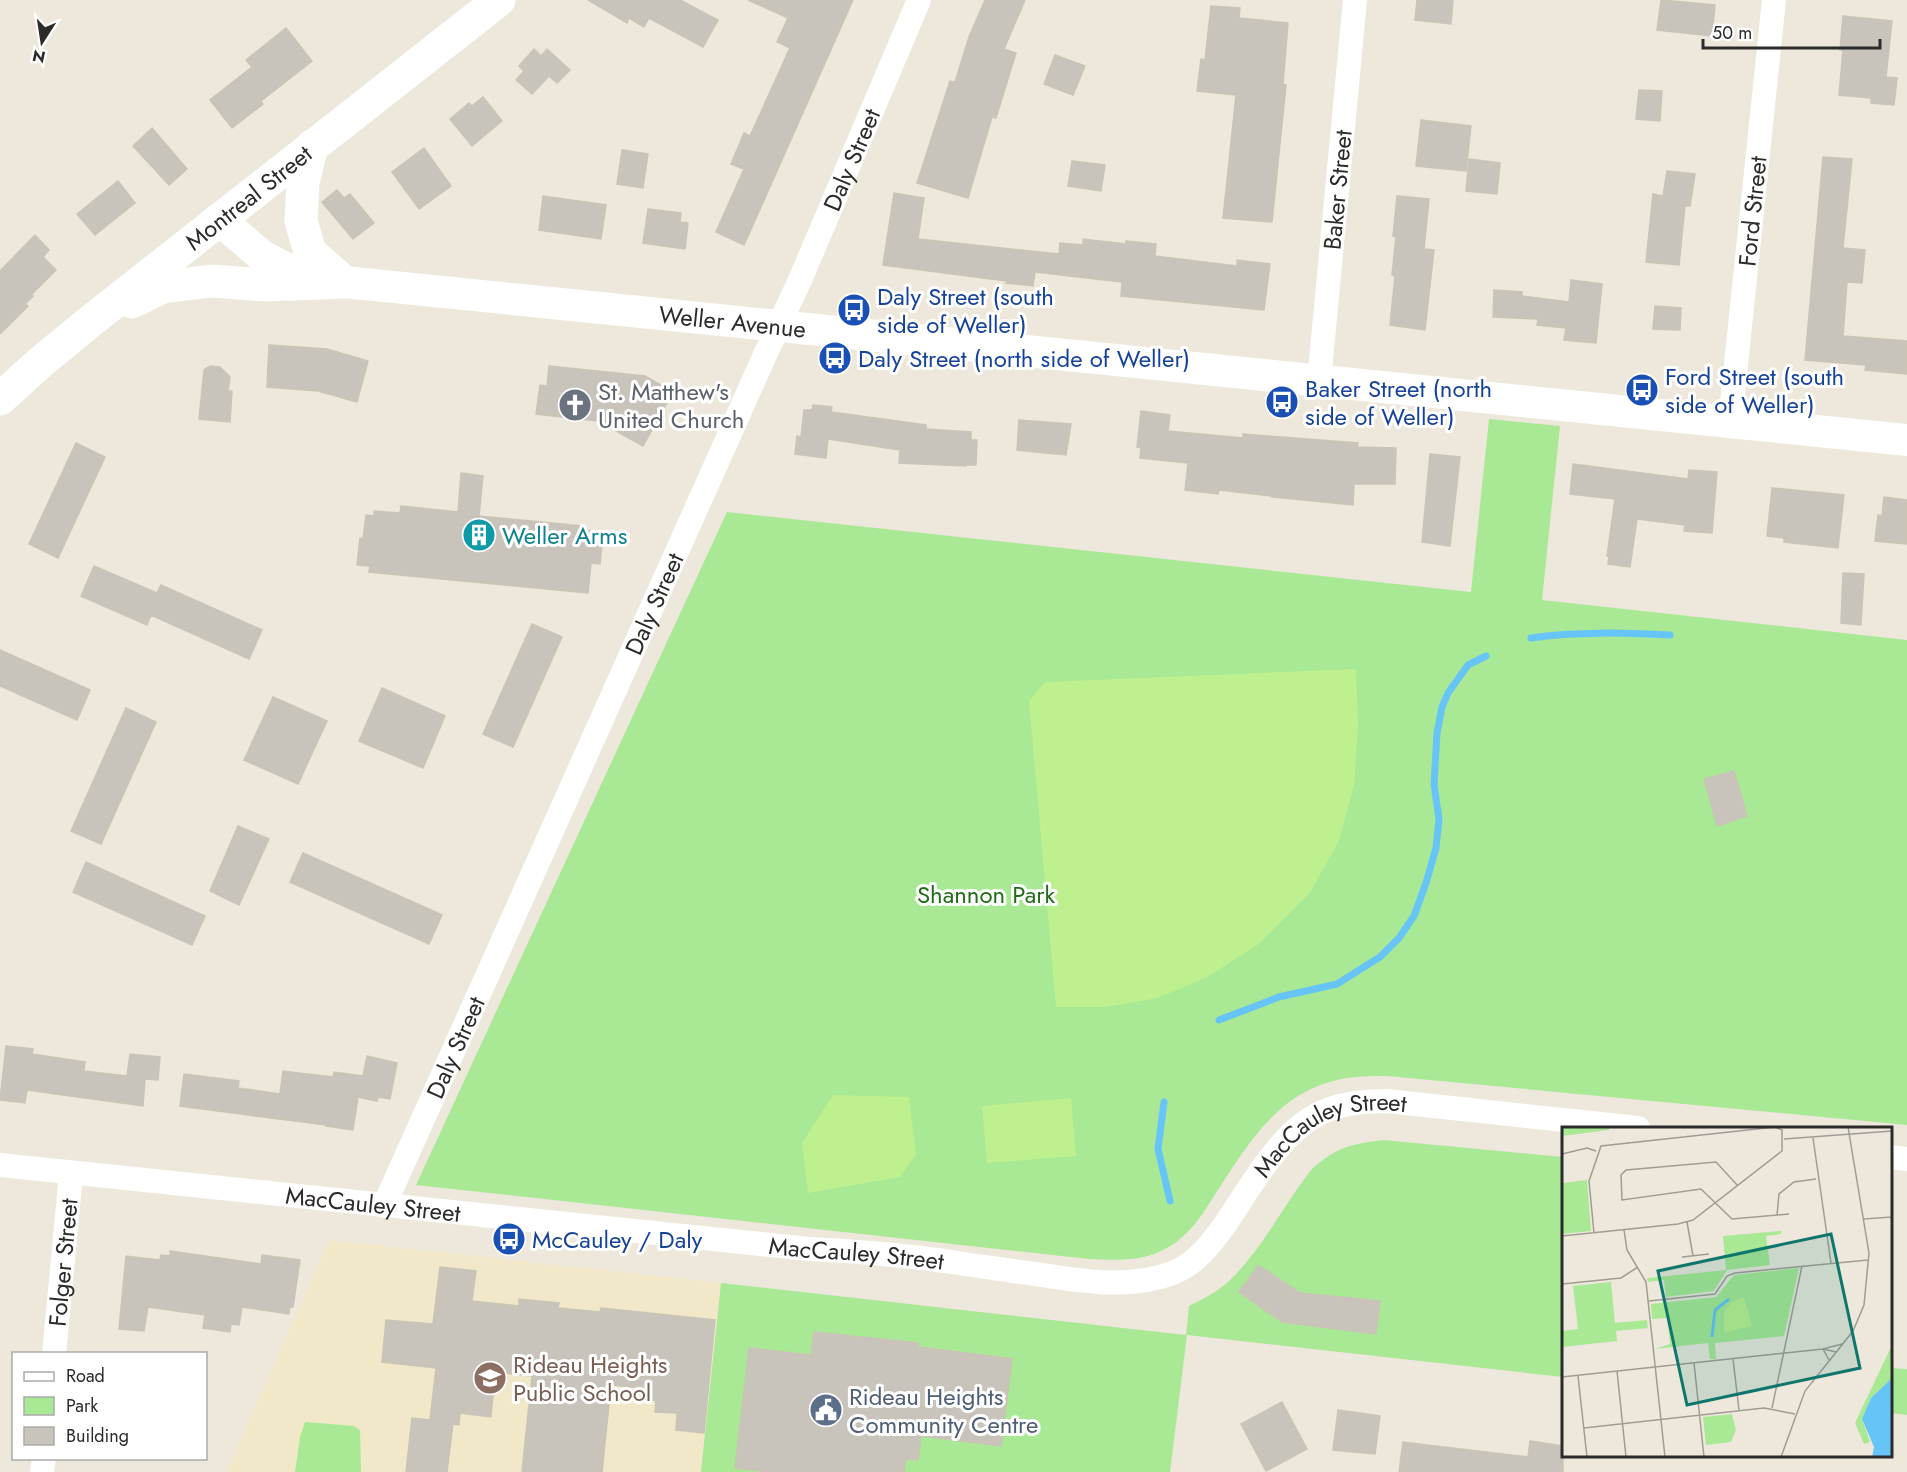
<svg xmlns="http://www.w3.org/2000/svg" width="1907" height="1472" viewBox="0 0 1907 1472" font-family="Jost,sans-serif">
  <style>
    .education { fill: #f1e8ca }
    .green { fill: #a9e894 }
    .pitch { fill: #bef08f }
    .lines { fill: none; stroke-linecap: round; stroke-linejoin: round }
    .stream { stroke: #67c4f7; stroke-width: 7 }
    .building { fill: #c9c4bb; stroke: #c9c4b5; stroke-width: 1.5 }
    .minor { stroke: #fff; stroke-width: 24 }
    .tertiary { stroke: #fff; stroke-width: 32 }
    .secondary { stroke: #fff; stroke-width: 33 }
    .labels { text-anchor: middle; dominant-baseline: central; stroke-width: 6; stroke-linejoin: round; paint-order: stroke }
    .street-label { font-size: 24px; fill: #2b2b2b; stroke: #fff }
    .transit-label { font-size: 24px; fill: #164399; stroke: #fff; text-anchor: start }
    .worship-label { font-size: 24px; fill: #5b616d; stroke: #fff; text-anchor: start }
    .culture-label { font-size: 24px; fill: #0d838f; stroke: #fff; text-anchor: start }
    .park-label { font-size: 24px; fill: #1f6e15; stroke: #fff }
    .education-label { font-size: 24px; fill: #785e54; stroke: #fff; text-anchor: start }
    .service-label { font-size: 24px; fill: #4e5e75; stroke: #fff; text-anchor: start }
    .inset-river { fill: none; stroke: #67c4f7; stroke-width: 3 }
    .inset-road { fill: none; stroke: #a09c95; stroke-width: 1.5 }
    .view { fill: #0f766e; fill-opacity: 0.15; stroke: #0f766e; stroke-width: 3 }
    .inset-edge { fill: none; stroke: #2b2b2b; stroke-width: 3 }
  </style>
  <rect width="100%" height="100%" fill="#eee8dc"/>
  <path class="education" d="M329 1240 721 1283 701 1472H226Z"/>
  <path class="green" d="M1489 419 1560 426 1542 600 1907 640V1125L1387 1076C1370 1076 1353 1076 1337 1080 1275 1094 1246 1148 1214 1196 1201 1217 1188 1237 1165 1249 1142 1262 1114 1260 1089 1259L416 1185 727 512 1471 592Z
    M1383 1140 1563 1157V1377L1187 1335 1170 1472H701L721 1283 1186 1335 1189 1306C1203 1299 1217 1292 1229 1281 1263 1249 1283 1205 1312 1169 1337 1147 1351 1144 1383 1140Z
    M1890 1368 1907 1369V1415L1891 1413Z
    M305 1422 354 1426 360 1430 361 1472H295L300 1437Z"/>
  <path class="pitch" d="M1356 669 1358 725 1354 785 1339 841 1309 894 1259 944 1207 977 1158 998 1106 1007H1056L1029 701 1045 682Z
    M833 1095 909 1097 916 1154 900 1177 808 1193 802 1143Z
    M1071 1098 1076 1156 987 1163 982 1106Z"/>
  <g class="lines">
    <path class="stream" d="M1531 638C1577 631 1623 633 1670 635
      M1219 1020 1279 997 1337 984 1380 957 1399 938 1414 916 1426 883 1436 848 1439 819 1434 785 1437 733 1442 707 1448 693 1468 665 1486 656
      M1164 1102 1158 1149 1170 1201"/>
  </g>
  <path class="building" d="M588 0H680L718 20 703 47 649 18 644 27 629 18 627 23Z
    M748 0H853L744 245 716 232 744 169 731 164 744 133 750 136 790 48 777 42 788 18Z
    M985 0H1025L1004 49 1016 53 996 118 992 117 968 198 917 183 950 81 955 82 969 37Z
    M1417 0H1453L1451 24 1415 20Z
    M1661 0 1715 5 1712 36 1657 30Z
    M1211 6 1240 8 1239 18 1288 23 1283 84 1286 85 1272 222 1223 218 1236 95 1197 91 1201 59 1205 60Z
    M1843 16 1892 21 1886 77 1897 78 1894 105 1871 103V98L1839 95 1843 50H1840Z
    M286 28 312 61 261 101 263 104 232 128 210 100 252 67 246 60Z
    M534 49 541 56 547 49 570 70 557 83 549 76 532 94 516 80 524 71 519 66Z
    M1055 55 1085 66 1073 95 1044 84Z
    M1639 90 1662 91 1660 121 1636 119Z
    M483 97 502 121 472 146 450 119 469 103 472 106Z
    M1421 120 1471 126 1466 171 1416 166Z
    M152 128 187 169 169 185 133 146Z
    M424 148 451 186 419 209 392 172Z
    M622 150 648 154 643 188 617 184Z
    M1823 157 1852 159 1843 248 1865 250 1862 283 1847 282 1843 336 1907 341V374L1865 370 1866 365 1805 360Z
    M1469 159 1500 163 1497 194 1466 191Z
    M1072 161 1105 165 1101 191 1068 186Z
    M1667 171 1695 174 1690 206H1685L1679 265 1646 262 1653 194 1663 196Z
    M118 181 135 203 95 235 77 214Z
    M337 190 344 198 350 194 374 223 353 239 322 202Z
    M894 193 924 198 918 239 1059 254 1060 243 1083 245V239L1126 244V241L1156 244 1155 256 1237 266V260L1270 264 1264 310 1121 296 1122 282 1035 272 1033 286 1006 283 1007 281 883 265Z
    M543 196 606 205 601 239 539 230Z
    M1397 196 1429 199 1424 249 1434 250 1425 330 1390 325 1395 276 1392 275 1396 237 1393 236Z
    M648 209 681 213 680 222 688 223 685 249 643 243Z
    M35 235 49 250 43 257 56 270 32 294 33 296 25 304 28 306 0 334V271Z
    M1571 280 1602 284 1596 343 1564 340 1566 328 1537 325 1538 319 1493 317 1494 290 1522 292V296L1569 302Z
    M1655 306 1681 308 1680 330 1653 329Z
    M269 345 327 349 368 361 357 402 318 391 267 387Z
    M210 366 220 367 230 377 228 391H232L230 422 199 419 204 370Z
    M549 366 645 376 673 392 643 446 598 421 536 414 540 385 547 386Z
    M813 405 832 407 831 412 926 425V429L971 432V440H977L976 465H966V466L899 463 900 450 828 439 826 458 795 454 797 436 801 437 804 410H812Z
    M1141 411 1170 415 1168 431 1243 438V434L1281 437 1358 443 1357 447 1396 448 1395 484H1354L1353 505 1272 497 1273 496 1219 490 1218 494 1185 490 1188 463 1140 458 1141 448 1137 447Z
    M1019 420 1071 424 1066 455 1017 450Z
    M76 443 105 457 58 558 29 544Z
    M1430 454 1460 457 1450 546 1422 542Z
    M1573 464 1688 479 1689 470 1717 472 1712 533 1684 531 1685 525 1637 519 1630 567 1608 564 1609 556H1607L1615 499 1570 494Z
    M461 473 483 476 479 516 582 526V530L594 531 593 543 602 544 600 564 591 563 588 593 369 572 370 566 357 565 360 538 363 539 366 515 374 516V511L400 513 401 506 458 512Z
    M1772 488 1844 495 1838 548 1784 542V538L1767 536Z
    M1884 497 1907 500V544L1875 541 1878 515 1882 516Z
    M94 566 157 593 161 585 262 630 249 659 151 615 147 625 81 596Z
    M1843 573 1864 574 1861 625 1841 623Z
    M532 624 562 637 513 747 483 734Z
    M0 650 90 690 77 720 0 686Z
    M382 688 445 716 423 768 359 741Z
    M273 697 327 721 298 784 244 760Z
    M126 708 156 722 101 844 71 831Z
    M1734 771 1747 816 1717 826 1704 779Z
    M238 826 269 839 239 905 210 891Z
    M303 853 442 915 429 944 290 882Z
    M86 862 205 916 192 945 73 892Z
    M6 1046 33 1049 32 1054 85 1062 84 1071 127 1076 130 1054 160 1057 158 1080 145 1079 143 1106 27 1090 25 1103 0 1100Z
    M367 1056 397 1063 390 1099 378 1097 377 1101 358 1097 353 1130 326 1126V1125L180 1106 184 1074 239 1081 238 1088 280 1094 283 1071 333 1077 334 1072 363 1076Z
    M170 1251 261 1264 262 1255 300 1260 293 1307H290L289 1314 242 1307 239 1325 231 1324 230 1332 203 1328 205 1315 148 1307 144 1331 119 1329 126 1256 160 1260 161 1255 170 1256Z
    M1258 1265 1300 1293 1380 1301 1376 1334 1282 1322 1239 1292Z
    M440 1267 476 1271 472 1301 519 1306V1299L559 1303 558 1308 600 1312 601 1308 715 1320 704 1433 676 1430 677 1413 655 1412 656 1401 652 1400 653 1389 611 1385 602 1472H522L532 1376 495 1372 491 1417 460 1413 459 1425 453 1424 447 1472H406L412 1418 430 1420 436 1368 382 1362 386 1320 433 1324Z
    M814 1332 918 1343V1347L1012 1359 1001 1446 921 1436 918 1460 906 1459 904 1472H769L735 1468 749 1348 811 1355Z
    M1282 1402 1307 1449 1266 1471 1241 1424Z
    M1338 1410 1380 1416 1375 1454 1333 1450Z
    M1530 1441 1563 1446V1472H1399L1403 1442 1528 1457Z"/>
  <g class="lines">
    <g class="minor">
      <path id="s1" d="M1319 381 1355 0"/>
      <path id="s2" d="M1730 422 1774 0"/>
      <path d="M1890 1157 1907 1159"/>
      <path id="s3" d="M0 1165 809 1249C855 1251 900 1255 945 1261 976 1266 1006 1270 1036 1274 1082 1281 1130 1290 1175 1272 1196 1263 1211 1244 1224 1226 1250 1188 1282 1128 1325 1111 1344 1103 1366 1101 1387 1101L1638 1128"/>
      <path id="s4" d="M384 1206 765 355 800 280 919 0"/>
      <path id="s5" d="M54 1354 71 1174"/>
      <path d="M42 1472 44 1458"/>
    </g>
    <path class="tertiary" id="s6" d="M219 219 262 256 291 271 344 282 1907 440"/>
    <g class="secondary">
      <path d="M312 146 303 182 301 221 310 252 344 282"/>
      <path d="M132 302 163 287 211 281 266 285 344 282"/>
      <path id="s7" d="M0 399 42 361 92 320 499 0"/>
    </g>
  </g>
  <defs>
    <symbol id="bus-disc" viewBox="-11 -11 22 22"><circle r="9.5" fill="#1a4fb4" stroke="#fff"/><path d="M-5-6H5V4H4V6H2V4H-2V6H-4V4H-5ZM-3.5-4V0h7V-4ZM-3.5 1.2v1.5H-2V1.2ZM2 1.2v1.5H3.5V1.2Z" fill="#fff"/></symbol>
    <symbol id="church-disc" viewBox="-11 -11 22 22"><circle r="9.5" fill="#6b7280" stroke="#fff"/><path d="M-1.2-6h2.4v3.5h3.3v2.4h-3.3V6h-2.4V-.1h-3.3v-2.4h3.3Z" fill="#fff"/></symbol>
    <symbol id="building-disc" viewBox="-11 -11 22 22"><circle r="9.5" fill="#0f9aa8" stroke="#fff"/><path d="M-4-6H4V6H1V3H-1V6H-4ZM-2.5-4.3h1.7v1.8h-1.7ZM.8-4.3h1.7v1.8H.8ZM-2.5-1h1.7V.8h-1.7ZM.8-1h1.7V.8H.8Z" fill="#fff"/></symbol>
    <symbol id="school-disc" viewBox="-11 -11 22 22"><circle r="9.5" fill="#8d6e63" stroke="#fff"/><path d="M0-5L7-2L0 1L-7-2ZM-4 1L0 2.5L4 1V4Q0 6-4 4Z" fill="#fff"/></symbol>
    <symbol id="civic-disc" viewBox="-11 -11 22 22"><circle r="9.5" fill="#5c6f8a" stroke="#fff"/><path d="M-.6-6.5H3V-4.5H.6V-3L4-1V1h2V6H-6V1h2V-1L-.6-3ZM-1.2 2.5V6h2.4V2.5Z" fill="#fff"/></symbol>
  </defs>
  <g fill-rule="evenodd">
    <use href="#bus-disc" x="835" y="291" width="38" height="38"/>
    <use href="#bus-disc" x="816" y="339" width="38" height="38"/>
    <use href="#bus-disc" x="1623" y="371" width="38" height="38"/>
    <use href="#bus-disc" x="1263" y="383" width="38" height="38"/>
    <use href="#church-disc" x="556" y="386" width="38" height="38"/>
    <use href="#building-disc" x="460" y="516" width="38" height="38"/>
    <use href="#bus-disc" x="490" y="1220" width="38" height="38"/>
    <use href="#school-disc" x="471" y="1359" width="38" height="38"/>
    <use href="#civic-disc" x="807" y="1391" width="38" height="38"/>
  </g>
  <g class="labels">
    <g class="street-label">
      <text stroke="none"><textPath href="#s4" startOffset="1146">Daly Street</textPath></text>
      <text stroke="none"><textPath href="#s1" startOffset="192">Baker Street</textPath></text>
      <text stroke="none"><textPath href="#s7" startOffset="320">Montreal Street</textPath></text>
      <text stroke="none"><textPath href="#s2" startOffset="212">Ford Street</textPath></text>
      <text stroke="none"><textPath href="#s6" startOffset="534">Weller Avenue</textPath></text>
      <text stroke="none"><textPath href="#s4" startOffset="660">Daly Street</textPath></text>
      <text stroke="none"><textPath href="#s4" startOffset="174">Daly Street</textPath></text>
      <text stroke="none"><textPath href="#s3" startOffset="1401">MacCauley Street</textPath></text>
      <text stroke="none"><textPath href="#s3" startOffset="375">MacCauley Street</textPath></text>
      <text stroke="none"><textPath href="#s3" startOffset="861">MacCauley Street</textPath></text>
      <text stroke="none"><textPath href="#s5" startOffset="92">Folger Street</textPath></text>
    </g>
    <g class="transit-label">
      <text x="877" y="296">Daly Street (south<tspan x="877" dy="28">side of Weller)</tspan></text>
      <text x="858" y="358">Daly Street (north side of Weller)</text>
      <text x="1665" y="376">Ford Street (south<tspan x="1665" dy="28">side of Weller)</tspan></text>
      <text x="1305" y="388">Baker Street (north<tspan x="1305" dy="28">side of Weller)</tspan></text>
      <text x="532" y="1239">McCauley / Daly</text>
    </g>
    <g class="worship-label">
      <text x="598" y="391">St. Matthew's<tspan x="598" dy="28">United Church</tspan></text>
    </g>
    <g class="culture-label">
      <text x="502" y="535">Weller Arms</text>
    </g>
    <g class="park-label">
      <text x="986" y="894">Shannon Park</text>
    </g>
    <g class="education-label">
      <text x="513" y="1364">Rideau Heights<tspan x="513" dy="28">Public School</tspan></text>
    </g>
    <g class="service-label">
      <text x="849" y="1396">Rideau Heights<tspan x="849" dy="28">Community Centre</tspan></text>
    </g>
  </g>
  <g transform="translate(1562 1127)">
    <rect width="330" height="330" fill="#eee8dc"/>
    <path d="M0 0H47V3L0 9ZM25 53 29 104 0 107V56ZM219 104V107L204 109 208 138 165 143 152 164 104 170 102 153 86 155 85 151 164 143 161 109ZM237 141 222 209 153 216 154 232H148L146 216 93 222 108 217 105 191 90 192 89 177 154 170 172 148ZM49 155 53 196 85 193 86 201 54 204 55 214 0 220V204L16 202 11 159ZM330 218V251L309 271 300 292 308 315 302 317 293 296ZM170 287 174 303 169 315 144 318 141 290Z" fill="#a9e894"/>
    <path d="M182 170 190 199 162 206V185L169 176Z" fill="#bef08f"/>
    <path d="M330 251V330H310L312 320 300 292 309 271Z" fill="#67c4f7"/>
    <path class="inset-river" d="M150 210 153 183 167 172"/>
    <path class="inset-road" d="M251 11 269 136M222 12 330 4M0 27 25 21 34 24M176 59 154 35 64 43 59 48 60 73 139 62 170 92 227 87M215 88 217 67 232 55 254 52M302 92 330 90M125 95 131 129M62 103 65 123 84 155 103 330M0 109 116 97 131 93 220 24V3L213 0 39 19 27 54 32 106M120 130 147 127M0 157 59 151 76 140M87 174 153 167 165 149 173 146 306 133M171 232 177 283M267 233 261 222 280 217M132 236 142 330M55 244 64 330M16 249 25 330M0 250 261 222 274 225M210 281 240 139M22 301 202 281 233 287M219 330 243 264 291 204 302 178 307 126 286 0"/>
    <path class="view" d="M269 107 298 241 125 278 96 144Z"/>
    <rect width="330" height="330" class="inset-edge"/>
  </g>
  <rect x="12" y="1352" width="195" height="108" fill="#ffffff" stroke="#aaaaaa" stroke-width="1.5"/>
  <rect x="24" y="1372" width="30" height="9" fill="#ffffff" stroke="#aaaaaa" stroke-width="1.5"/>
  <text x="66" y="1382" font-size="18" fill="#2b2b2b">Road</text>
  <rect x="24" y="1397" width="30" height="18" fill="#a9e894" stroke="#aaaaaa" stroke-width="1.5"/>
  <text x="66" y="1412" font-size="18" fill="#2b2b2b">Park</text>
  <rect x="24" y="1427" width="30" height="18" fill="#c9c4bb" stroke="#aaaaaa" stroke-width="1.5"/>
  <text x="66" y="1442" font-size="18" fill="#2b2b2b">Building</text>
  <g transform="translate(42 42) rotate(192)" stroke="#ffffff" stroke-width="4.5" paint-order="stroke">
  <path d="M0-4.5L10 22L0 15L-10 22Z" fill="#2b2b2b"/>
  <text y="-9" font-size="16" font-weight="bold" text-anchor="middle" fill="#2b2b2b">N</text>
  </g>
  <path d="M1703 39v9h177v-9" fill="none" stroke="#2b2b2b" stroke-width="3"/>
  <text x="1712" y="39" font-size="18" fill="#2b2b2b" stroke="#ffffff" stroke-width="4.5" paint-order="stroke">50 m</text>
</svg>
